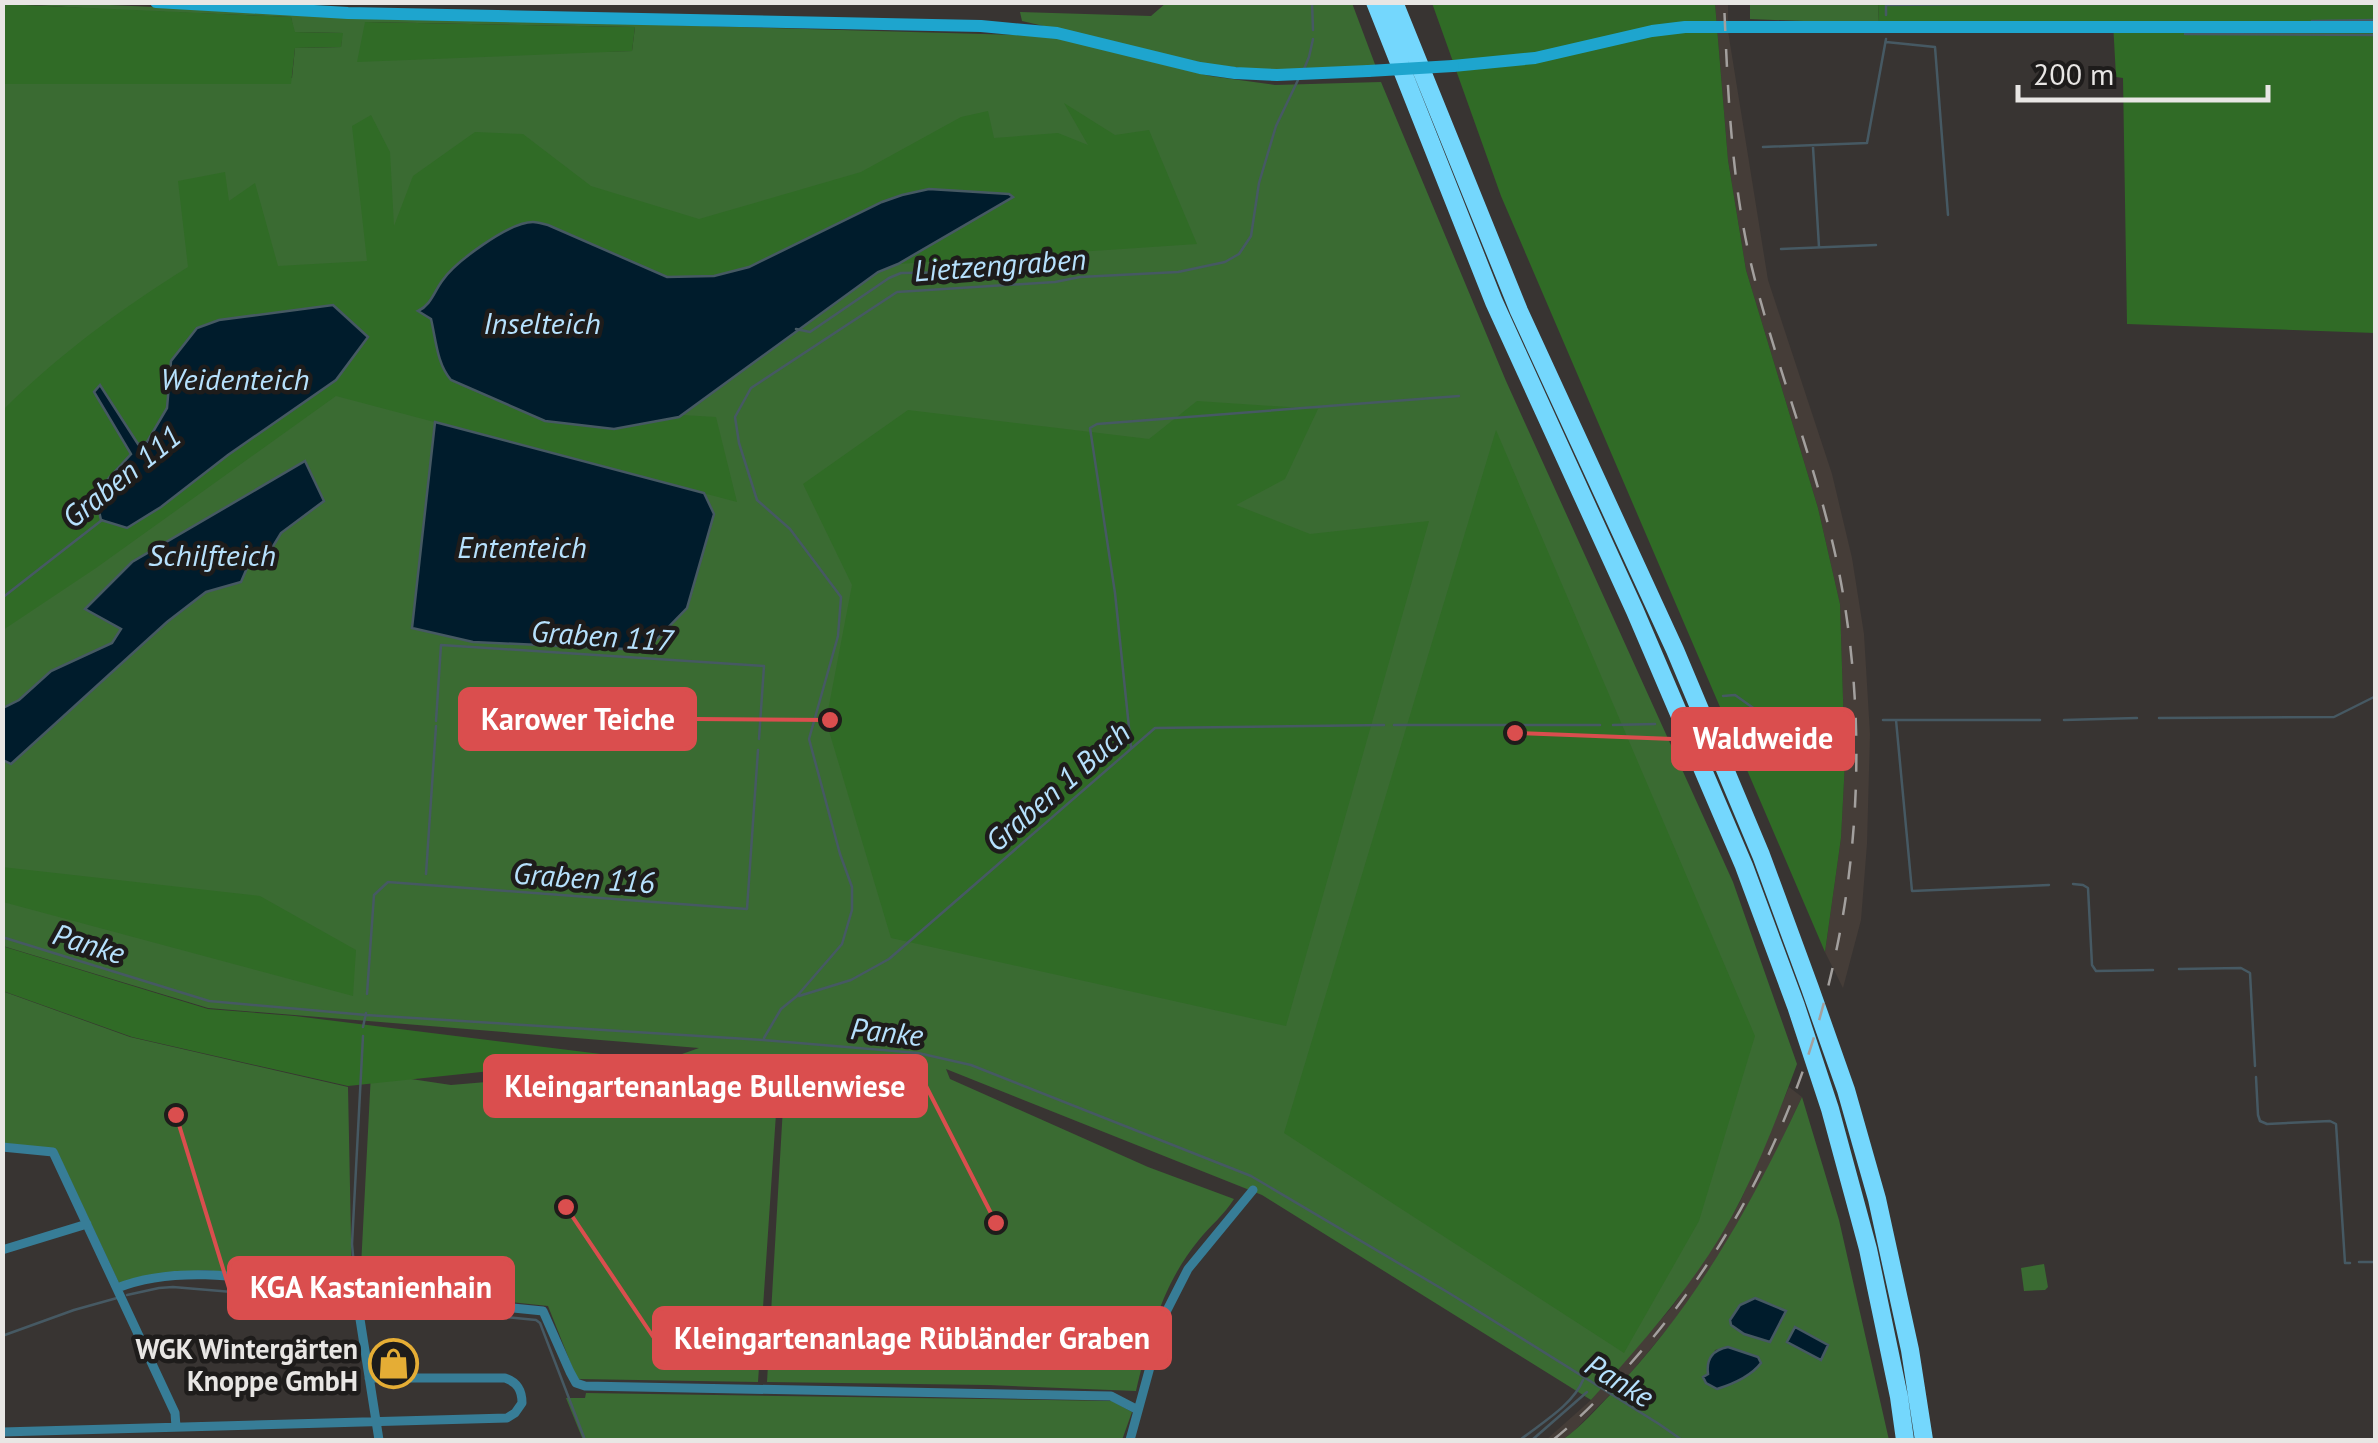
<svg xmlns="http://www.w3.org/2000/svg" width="2378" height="1443" viewBox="0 0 2378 1443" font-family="'PT Sans',sans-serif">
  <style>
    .built { fill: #453d38 }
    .green { fill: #3a6b32; fill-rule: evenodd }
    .forest { fill: #306b26; fill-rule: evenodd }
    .water { fill: #001c2c; stroke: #465963; stroke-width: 2.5 }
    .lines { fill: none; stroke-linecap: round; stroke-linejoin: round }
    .stream { stroke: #465963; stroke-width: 2.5 }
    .street { stroke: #377d97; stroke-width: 9 }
    .secondary { stroke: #1ea5ce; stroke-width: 12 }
    .highway { stroke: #74d7fd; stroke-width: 18 }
    .rail { stroke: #a3a09e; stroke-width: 2.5; stroke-dasharray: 18 18; stroke-linecap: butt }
    .secondary-bridge { stroke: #1ea5ce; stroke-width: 12 }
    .labels { text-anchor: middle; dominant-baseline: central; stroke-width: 9; stroke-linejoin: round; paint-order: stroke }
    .poi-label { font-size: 28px; font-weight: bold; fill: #e8e6e4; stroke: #1e1c1b; text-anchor: end }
    .water-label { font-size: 30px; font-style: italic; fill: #b6e1fd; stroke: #1e1c1b }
    .leader { fill: none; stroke: #da4e4e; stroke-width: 4 }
    .callout-dot { fill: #da4e4e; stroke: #1e1c1b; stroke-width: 4 }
    .callout { fill: #da4e4e; stroke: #da4e4e; stroke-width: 4 }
    .callout-label { font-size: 30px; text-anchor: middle; font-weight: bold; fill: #fff }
  </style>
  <rect width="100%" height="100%" fill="#383432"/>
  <path class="built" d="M1715 3H1728V31L1768 280 1832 474 1852 558 1864 634 1870 734 1867 844 1861 920 1843 988 1825 952 1841 838 1845 762 1840 604 1818 508 1746 270 1728 160Z
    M1789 1087 1802 1097 1767 1171 1716 1261 1674 1321 1628 1376 1574 1431 1562 1440H1546L1591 1400 1672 1307 1721 1235 1741 1200Z"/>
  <path class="green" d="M3 3H65L359 16 1049 36 1210 76 1275 85 1381 82 1506 381 1733 882 1797 1064C1780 1110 1763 1155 1741 1199 1703 1275 1646 1339 1591 1400L1262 1195 946 1069 950 1079 1148 1167 1234 1199C1224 1215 1210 1226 1198 1241 1162 1285 1149 1337 1136 1391L988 1385 767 1382 783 1107 789 1056 780 1054 758 1382 577 1379 548 1306 360 1286 371 1073 451 1085 511 1080 577 1089 594 1084 613 1066 659 1054 668 1059 699 1048 208 1008 3 946V11L292 78 295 48 341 47 342 33 294 32 291 17 114 10ZM365 22 635 27 632 51 497 54Z
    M1166 3H1352L1376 67 1268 71 1207 64 1022 21 1020 12 1151 16Z
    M1750 3H1878L1879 24 1750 19Z
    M2 991 130 1037 348 1087 352 1288 205 1270 154 1275 119 1283 56 1149 3 1143Z
    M1802 1097 1839 1220 1889 1440H1562C1581 1427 1596 1409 1612 1393 1695 1307 1752 1204 1802 1097ZM1740 1305 1786 1312 1770 1342 1736 1330 1730 1320ZM1728 1347 1758 1357 1761 1363 1708 1374 1715 1350Z
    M2044 1264 2048 1287 2045 1290 2024 1291 2021 1268Z
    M586 1393 1112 1401 1132 1412 1122 1440H583L566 1398H585Z"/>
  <path class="forest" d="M1432 3H1715L1728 160 1746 270 1818 508 1840 604 1845 762 1841 838 1825 952 1501 196Z
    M1878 3H2375V333L2127 324 2123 78 2116 77 2113 22 1879 24Z
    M3 4 291 17 295 32 343 33 341 47 295 48 291 84H3Z
    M365 22 635 27 632 51 357 62Z
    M1064 103 1115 135 1149 130 1197 244 898 264 969 224 1012 197 1008 194C962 190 927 184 882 202L749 267 714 276 667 277 548 225 531 222 443 278 429 302 419 311 431 319 439 360 459 385 546 421 614 429 682 415 716 417 737 502 336 396 96 568 3 630V410C58 355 122 308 188 267L178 181 225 172 229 201 255 183 278 266 367 261 352 126 371 115 390 152 394 226 413 176 475 132 523 134 591 186 699 219 861 172 961 117 988 111 994 138 1058 133 1088 145ZM367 334 368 336 362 347 161 507 107 477 132 454 101 385 139 444 147 442 167 408 171 361Z
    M1197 401 1318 409 1285 479 1236 505 1310 534 1429 521 1286 1026 891 938 826 721 852 585 803 484 908 410 1149 439Z
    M1496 430 1755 1036 1699 1221 1624 1353 1284 1133Z
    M2 867 260 896 356 950 353 996 3 902Z
    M2 946 208 1009 295 1016 625 1057 348 1086 132 1037 3 991Z"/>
  <path class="water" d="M929 189 1009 194 1013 197 898 264 878 272 679 417 614 429 545 421 451 380C437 364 436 340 431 319L418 311C431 305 434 292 442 281 455 262 509 222 533 222 538 222 543 224 548 225L667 277 714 276 749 267 882 202 902 195Z
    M333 305 368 337 336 380 228 455 161 507 127 528 101 520 95 493 131 454 94 392 100 385 138 444 147 442 167 408 171 361 197 328 219 320Z
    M435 422 704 493 714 514 687 608 646 650 473 642 412 628Z
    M305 461 324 501 281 533 272 548 247 568 241 582 206 592 167 622 11 764 3 760V708L19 700 51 671 112 643 121 629 85 609 132 562Z
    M1755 1298 1786 1311 1770 1342 1744 1334 1731 1325 1730 1320 1740 1305Z
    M1795 1327 1828 1345 1821 1360 1787 1342Z
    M1728 1347 1758 1357 1761 1363C1751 1376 1733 1384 1717 1389L1706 1383 1703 1377 1708 1374C1706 1358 1713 1350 1728 1347Z"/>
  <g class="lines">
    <path class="stream" d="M1312 2 1313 30
      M1886 2V15
      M2111 3H2179
      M1886 5 2100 3
      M2312 21 2376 20
      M2185 34 2376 35
      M1886 42 1935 47 1948 215
      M1304 69 1309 57 1313 39
      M1763 147 1867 143 1886 39
      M1813 147 1819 247
      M1781 249 1876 245
      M796 329 810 332 889 278 901 273 969 272 975 277
      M2 598 102 520
      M1723 696 1735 695 1773 722 1834 721
      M2159 718 2334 717 2376 696
      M1883 720H2040
      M1896 720 1912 891 2049 885
      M2064 720 2137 718
      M436 721 441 645 764 666 759 739
      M1394 725H1600
      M1613 725 1655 724
      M1131 747 1115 593 1090 428 1097 424 1459 396
      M426 874 436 726
      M2073 884 2083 885 2088 888 2092 965 2096 971 2153 970
      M2 937 209 1001 366 1015 763 1040 918 1053 971 1065 1251 1176 1449 1293 1659 1424 1682 1440
      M2179 969 2241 968 2250 973 2255 1066
      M367 994 374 895 388 882 747 909 758 750
      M799 996 851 980 889 959 1155 728 1384 725
      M363 1027 366 1013
      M764 1038 781 1009 797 996 842 944 852 910V887L840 854 809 739 838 636 841 597 790 529 757 500 739 443 735 417 751 388 897 292 1055 282 1080 277 1178 272 1225 262 1239 254 1251 236 1259 183 1276 126 1298 80
      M2256 1077 2258 1115 2260 1121 2267 1124 2330 1121 2336 1124 2345 1263H2350
      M2359 1262H2376
      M356 1288 352 1244 363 1036
      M127 1295 159 1288 173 1287 350 1302
      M366 1303 536 1320 540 1323 585 1440
      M2 1336 74 1310 117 1298
      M1520 1440C1540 1424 1573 1405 1583 1380
      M1532 1440 1587 1392"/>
    <path class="street" d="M2 1147 53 1152 175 1413 176 1427
      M2 1250 87 1224
      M117 1288C185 1261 270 1282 341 1290L357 1300
      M357 1300 370 1294 543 1311 570 1372 576 1383 585 1386 1111 1396 1138 1410
      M357 1300 379 1440
      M2 1432 507 1418 515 1413 522 1403C522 1390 517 1382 505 1378H369
      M1130 1440 1164 1316 1188 1269 1253 1190"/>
    <path class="secondary" d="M156 2 348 13 981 26 1057 33 1200 68 1235 73 1277 75 1368 71
      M1453 66 1535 58 1652 31 1685 27H2376"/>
    <path class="highway" d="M1375 2 1494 302 1635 611 1744 866 1796 1006 1830 1109 1868 1249 1899 1397 1905 1440
      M1394 2 1519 311 1675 650 1761 855 1810 988 1846 1090 1877 1199 1910 1350 1924 1440"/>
    <path class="rail" d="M1553 1440C1589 1411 1620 1376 1650 1341 1821 1137 1886 860 1844 600 1826 487 1780 382 1753 272 1731 183 1728 93 1724 2"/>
    <path class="secondary-bridge" d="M1368 71 1453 66"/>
  </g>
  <defs>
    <symbol id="shop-ring" viewBox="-11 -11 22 22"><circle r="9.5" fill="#1e1c1b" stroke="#e5ad35" stroke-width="1.5"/><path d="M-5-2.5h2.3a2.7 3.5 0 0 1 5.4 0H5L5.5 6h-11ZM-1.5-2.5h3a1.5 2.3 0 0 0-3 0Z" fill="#e5ad35"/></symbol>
  </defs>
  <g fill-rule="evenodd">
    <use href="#shop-ring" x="366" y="1336" width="55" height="55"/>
  </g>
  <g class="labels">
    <g class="poi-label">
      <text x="358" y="1348">WGK Wintergärten<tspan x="358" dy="32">Knoppe GmbH</tspan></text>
    </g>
    <g class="water-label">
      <text transform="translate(1000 264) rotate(-4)">Lietzengraben</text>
      <text x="542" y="322">Inselteich</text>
      <text x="235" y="378">Weidenteich</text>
      <text transform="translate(121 476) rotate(-39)">Graben 111</text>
      <text x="522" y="546">Ententeich</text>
      <text x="212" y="554">Schilfteich</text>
      <text transform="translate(602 635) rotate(4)">Graben 117</text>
      <text transform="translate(1057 786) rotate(-41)">Graben 1 Buch</text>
      <text transform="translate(584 877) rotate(4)">Graben 116</text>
      <text transform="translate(89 943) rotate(17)">Panke</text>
      <text transform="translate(887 1031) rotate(6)">Panke</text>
      <text transform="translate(1620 1380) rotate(31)">Panke</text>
    </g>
  </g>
  <path class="leader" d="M830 720L695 719M1515 733L1673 739M996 1223L926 1086M176 1115L229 1288M566 1207L654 1338"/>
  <g class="callout-dot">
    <circle cx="830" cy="720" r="10"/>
    <circle cx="1515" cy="733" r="10"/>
    <circle cx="996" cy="1223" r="10"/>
    <circle cx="176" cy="1115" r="10"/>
    <circle cx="566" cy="1207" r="10"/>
  </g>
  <g class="callout">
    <rect x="460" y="689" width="235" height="60" rx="10"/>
    <rect x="1673" y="709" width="180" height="60" rx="10"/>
    <rect x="485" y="1056" width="441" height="60" rx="10"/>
    <rect x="229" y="1258" width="284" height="60" rx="10"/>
    <rect x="654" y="1308" width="516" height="60" rx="10"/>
  </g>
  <g class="callout-label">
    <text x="578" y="730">Karower Teiche</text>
    <text x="1763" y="749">Waldweide</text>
    <text x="705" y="1097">Kleingartenanlage Bullenwiese</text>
    <text x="371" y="1298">KGA Kastanienhain</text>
    <text x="912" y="1349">Kleingartenanlage Rübländer Graben</text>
  </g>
  <rect width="2378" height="1443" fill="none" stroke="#e8e6e4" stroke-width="10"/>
  <path d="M2018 85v15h250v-15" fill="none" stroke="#e8e6e4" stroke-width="5"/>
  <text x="2033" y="85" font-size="30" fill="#e8e6e4" stroke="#1e1c1b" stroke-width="8" paint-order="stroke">200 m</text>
</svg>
